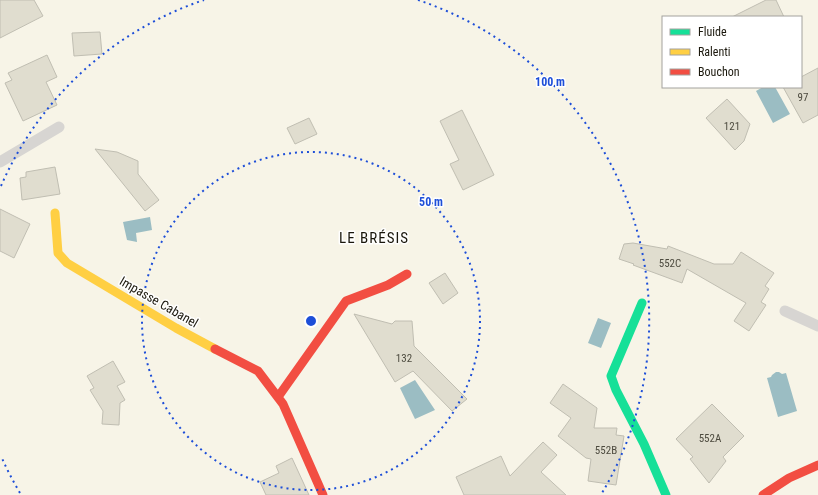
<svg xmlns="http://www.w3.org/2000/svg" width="818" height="495" viewBox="0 0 818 495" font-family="'Roboto Condensed',sans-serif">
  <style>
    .water { fill: #9bbdc3 }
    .building { fill: #e0ddcf; stroke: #c0beb2 }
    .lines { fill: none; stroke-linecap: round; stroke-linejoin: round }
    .lane { stroke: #d7d5d2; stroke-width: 11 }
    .fast { stroke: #16e098; stroke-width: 9 }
    .slow { stroke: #ffcf43; stroke-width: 9 }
    .jam { stroke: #f24e42; stroke-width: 9 }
    .ring { fill: none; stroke: #1d4ed8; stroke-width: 2; stroke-dasharray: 2 4 }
    .labels { text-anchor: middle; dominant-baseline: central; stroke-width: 3; stroke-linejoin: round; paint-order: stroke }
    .number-label { font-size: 11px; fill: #4c4a3e }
    .street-label { font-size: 13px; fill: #1a170c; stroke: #fff }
    .quarter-label { font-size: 15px; letter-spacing: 1px; fill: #1a170c; stroke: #fff }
    .centre { fill: #1d4ed8; stroke: #fff; stroke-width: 2 }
    .ring-label { font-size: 12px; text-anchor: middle; font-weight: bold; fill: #1d4ed8; stroke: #fff; stroke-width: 3; stroke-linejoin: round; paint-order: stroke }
  </style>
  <rect width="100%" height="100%" fill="#f7f4e7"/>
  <path class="water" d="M763 87H775L790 114 773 123 756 91Z
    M150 217 152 230 136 233 137 242 127 240 123 222Z
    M598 318 611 323 601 348 588 343Z
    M776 372H779L782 374 786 373 797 411 778 417 767 378 771 377 772 375Z
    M415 380 435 410 415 419 400 388Z"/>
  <path class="building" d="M0 0H34L43 16 0 38Z
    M766 0H776L784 17H732Z
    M100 32 102 54 74 56 72 33Z
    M47 55 57 77 46 82 57 105 23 121 5 83 12 80 8 73Z
    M818 68V115L803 123 783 87H801V77Z
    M727 99 750 124 744 141 735 150 706 118Z
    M462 110 494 175 463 190 450 164 459 160 440 121Z
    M309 118 317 134 295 144 287 128Z
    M95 149 117 152 138 161V174L159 200 145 211Z
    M55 167 60 194 22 200 20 178 26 177V172Z
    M0 209 30 224 14 258 0 251Z
    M633 243 667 249 668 246 714 264H733L741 252 774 273 765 286 769 289 761 302 766 305 749 331 734 321 746 303 687 269 682 283 633 265 634 264 619 259 624 244Z
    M445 273 458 293 443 304 429 283Z
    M354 314 392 324 395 321H412L414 346 467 399 452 411 413 371 395 382Z
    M113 361 125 382 117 386 125 400 120 403 119 425 102 424 103 411 90 390 94 388 87 376Z
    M563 384 597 408 594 428H617L616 435 624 436 616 485 588 481 591 459 586 458 558 436 571 418 550 403Z
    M712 404 744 436 723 457 726 461 709 483 690 459 693 457 676 439Z
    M543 442 557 455 541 472 566 495H464L456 477 501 456 510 476Z
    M292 458 309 495H266L260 482 279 473 276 466Z"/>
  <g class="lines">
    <path class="lane" d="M0 162 59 127
      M785 311 818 326"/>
    <path class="fast" d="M642 303 611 376 616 390 644 444 666 495"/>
    <path class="slow" d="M55 213 58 253 67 263 176 328 215 349"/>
    <path class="jam" d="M215 349 258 371 283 404 323 495
      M278 397 346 301 388 285 407 274
      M763 495 789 478 818 465"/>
  </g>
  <g class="ring">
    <circle cx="311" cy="321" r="169"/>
    <path d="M20 493A338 338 0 0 1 1 456M1 186A338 338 0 0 1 204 0M418 0A338 338 0 0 1 602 493"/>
  </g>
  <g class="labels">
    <g class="number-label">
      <text x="803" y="97">97</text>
      <text x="732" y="126">121</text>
      <text x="670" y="263">552C</text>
      <text x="404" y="358">132</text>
      <text x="710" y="438">552A</text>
      <text x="606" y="450">552B</text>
    </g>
    <g class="street-label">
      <text transform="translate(159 302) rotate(30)">Impasse Cabanel</text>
    </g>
    <g class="quarter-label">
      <text x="374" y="238">LE BRÉSIS</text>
    </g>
  </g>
  <circle cx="311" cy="321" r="6" class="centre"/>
  <g class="ring-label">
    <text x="550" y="86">100 m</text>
    <text x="431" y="206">50 m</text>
  </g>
  <rect x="662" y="16" width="140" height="72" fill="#ffffff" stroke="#a3a29e"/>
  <rect x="670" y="29" width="20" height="6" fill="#16e098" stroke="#a3a29e"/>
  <text x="698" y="36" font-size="12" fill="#1a170c">Fluide</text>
  <rect x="670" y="49" width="20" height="6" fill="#ffcf43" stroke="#a3a29e"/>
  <text x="698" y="56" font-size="12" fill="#1a170c">Ralenti</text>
  <rect x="670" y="69" width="20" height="6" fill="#f24e42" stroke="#a3a29e"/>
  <text x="698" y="76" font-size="12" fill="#1a170c">Bouchon</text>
</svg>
